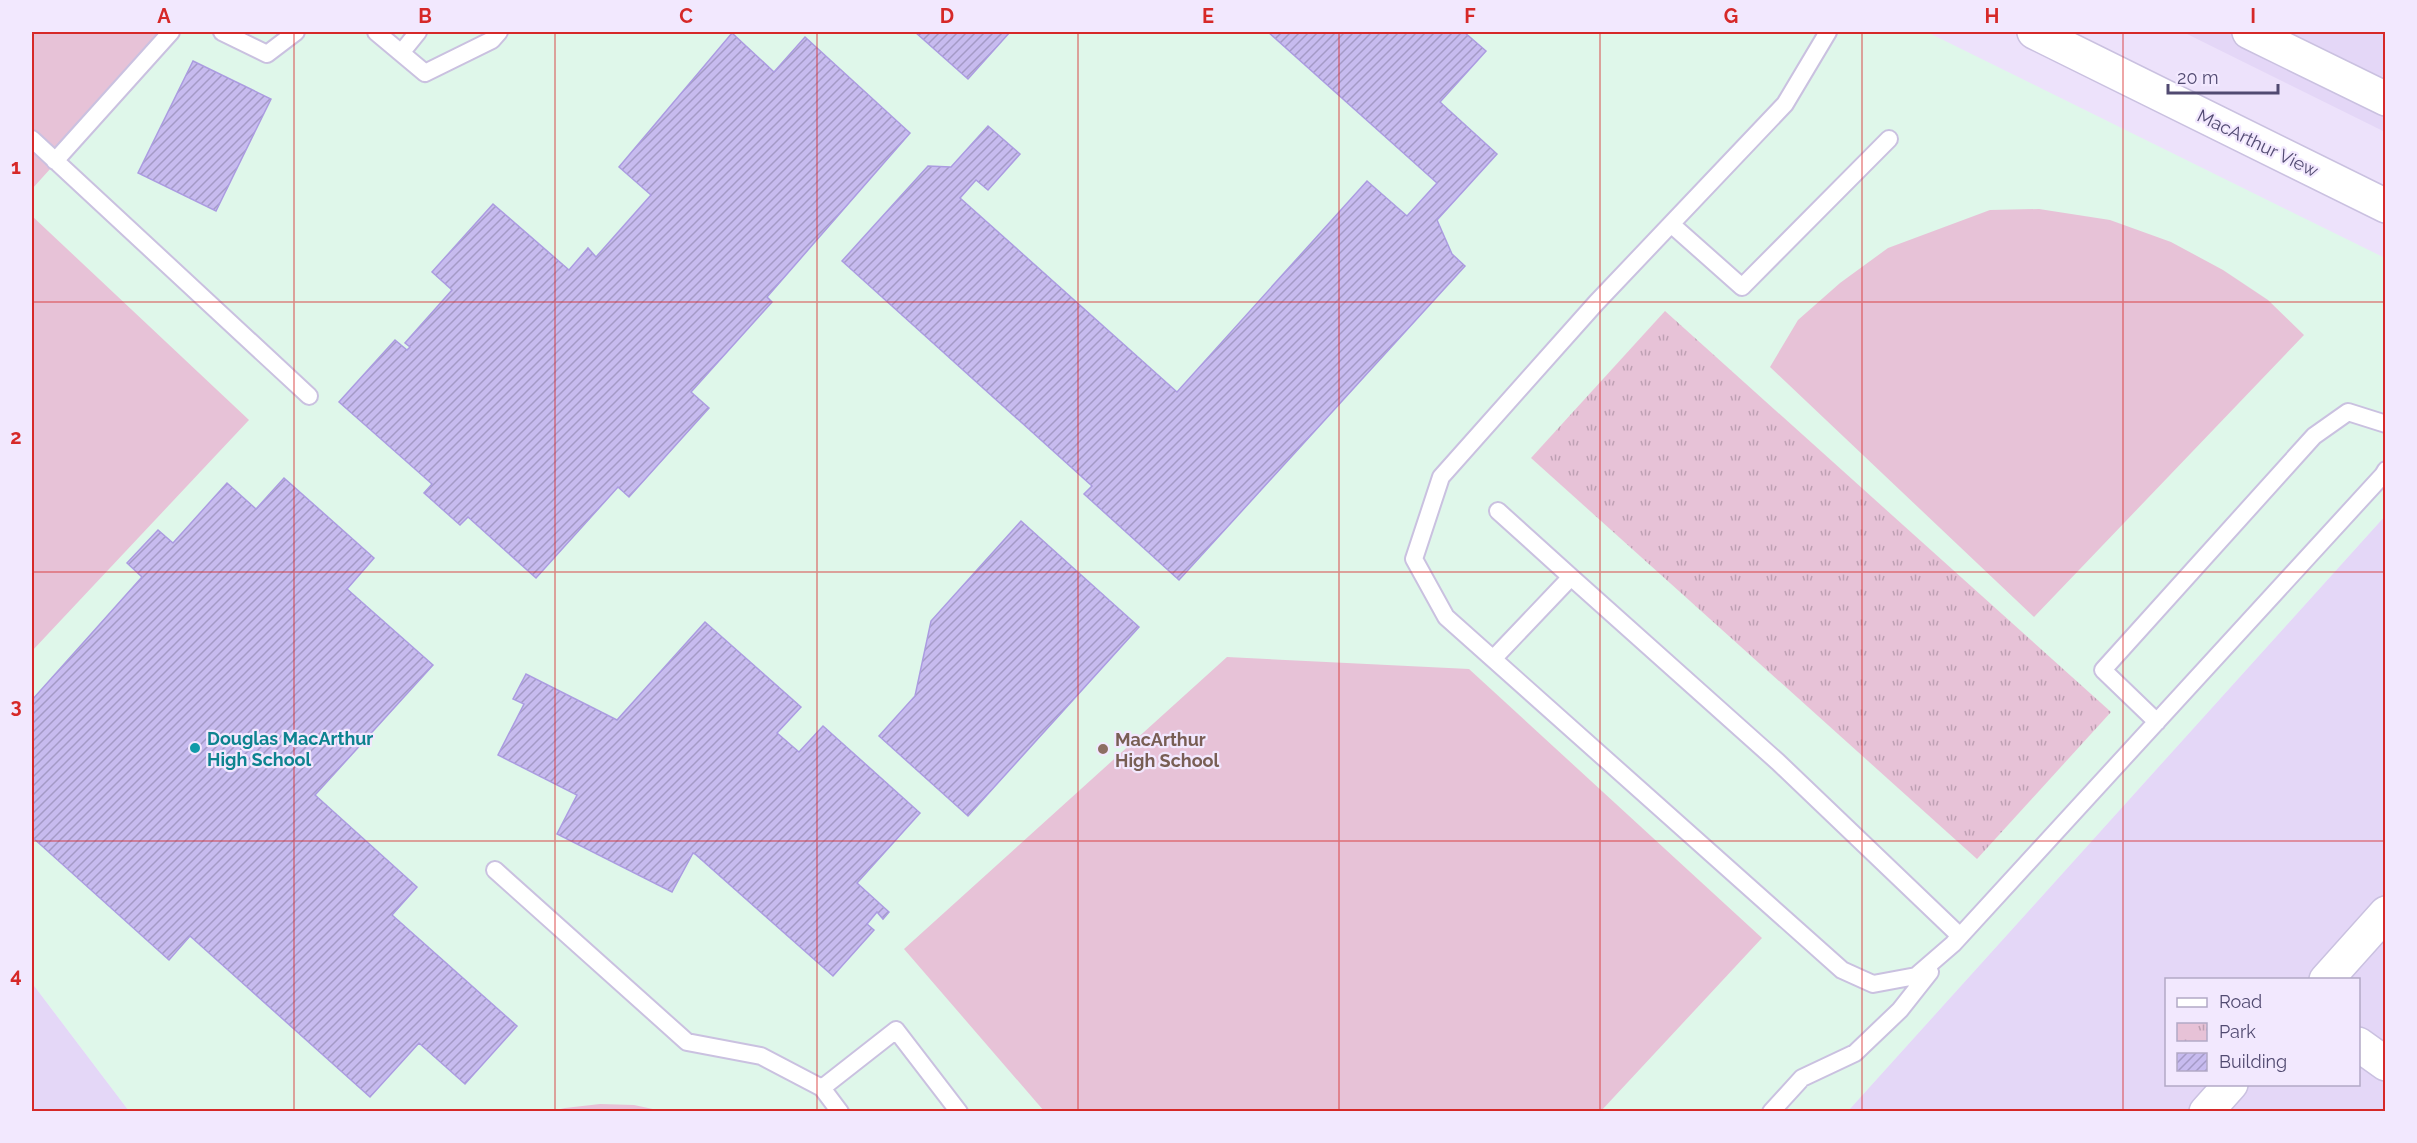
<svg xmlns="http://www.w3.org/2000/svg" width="2417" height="1143" viewBox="0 0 2417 1143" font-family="Raleway,sans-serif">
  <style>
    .residential { fill: #e4d7f7; fill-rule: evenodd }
    .education { fill: #dff7ea }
    .grass { fill: #e7c2d7 }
    .park { fill: url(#park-tufts) }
    .building { fill: url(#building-hatch); stroke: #ab9ce0; stroke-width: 1.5 }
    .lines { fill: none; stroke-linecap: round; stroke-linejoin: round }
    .service-casing { stroke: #cac1e0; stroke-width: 20 }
    .minor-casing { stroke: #cac1e0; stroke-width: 36 }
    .tertiary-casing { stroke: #cac1e0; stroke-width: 36 }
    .service { stroke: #fff; stroke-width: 16 }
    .minor { stroke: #fff; stroke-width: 33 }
    .tertiary { stroke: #fff; stroke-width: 33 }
    .grid { fill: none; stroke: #d62828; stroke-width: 1.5; stroke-opacity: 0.55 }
    .culture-dot { fill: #0f9aa8; stroke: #f2e8fe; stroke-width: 2 }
    .education-dot { fill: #8d6e63; stroke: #f2e8fe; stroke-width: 2 }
    .labels { text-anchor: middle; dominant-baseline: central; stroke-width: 4.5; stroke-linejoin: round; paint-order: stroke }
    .street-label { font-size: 18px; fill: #514a71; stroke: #f2e8fe }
    .culture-label { font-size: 18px; font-weight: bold; fill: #0d838f; stroke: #f2e8fe; text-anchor: start }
    .education-label { font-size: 18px; font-weight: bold; fill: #785e54; stroke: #f2e8fe; text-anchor: start }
    .neatline { fill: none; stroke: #d62828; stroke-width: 2 }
    .grid-label { font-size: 20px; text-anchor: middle; font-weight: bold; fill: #d62828 }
  </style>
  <defs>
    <pattern id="park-tufts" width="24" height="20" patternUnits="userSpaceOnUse" patternTransform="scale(1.5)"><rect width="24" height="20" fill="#e7c2d7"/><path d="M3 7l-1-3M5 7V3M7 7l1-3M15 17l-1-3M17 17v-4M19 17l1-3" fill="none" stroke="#bea0b3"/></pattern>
    <pattern id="building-hatch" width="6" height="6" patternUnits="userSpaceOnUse" patternTransform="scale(1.5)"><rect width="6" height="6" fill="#c7bbef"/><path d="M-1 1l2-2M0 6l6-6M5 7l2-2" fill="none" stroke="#a49ac6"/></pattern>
  </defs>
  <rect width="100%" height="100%" fill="#ede2fb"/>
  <path class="residential" d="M2183 32H2385V132Z
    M2385 516V1111H1848ZM2166 980H2358V1084H2166Z
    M32 983 129 1111H32Z"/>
  <path class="education" d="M32 32H1927L2385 258V516L1848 1111H129L32 983Z"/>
  <path class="grass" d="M32 32H174L32 189Z
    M2039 209 2110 220 2171 242 2223 270 2268 300 2304 335 2034 617 1770 367 1798 320 1840 283 1888 248 1990 210Z
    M32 216 249 420 32 651Z
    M1227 657 1469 669 1762 938 1601 1111H1044L904 949Z
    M600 1104 634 1105 662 1111H552L565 1108Z"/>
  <path class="park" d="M1665 311 2111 712 1977 859 1531 458Z"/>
  <path class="building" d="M915 32H1010L968 79Z
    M1268 32H1464L1486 51 1440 102 1497 154 1437 220 1452 254 1465 266 1179 580 1084 494 1092 486 842 261 928 166 951 167 988 126 1020 154 988 190 976 180 960 198 1177 392 1367 181 1407 216 1437 183Z
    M732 33 774 72 805 37 910 133 767 297 772 302 691 392 709 408 629 497 618 487 536 578 468 517 460 525 424 493 432 484 339 402 395 340 407 350 410 347 405 343 452 290 432 272 493 204 569 270 588 248 596 257 651 195 619 167Z
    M193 61 271 99 216 211 138 173Z
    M284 478 374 558 347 589 433 665 315 795 417 887 392 915 517 1026 465 1084 419 1043 370 1097 190 936 169 960 32 837V700L142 577 127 563 158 530 173 543 227 483 256 509Z
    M1021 521 1139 627 968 816 879 736 915 696 931 621Z
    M705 622 801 707 777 733 799 752 823 726 920 813 857 883 889 912 883 919 877 912 867 924 874 930 833 976 695 854 693 853 672 892 557 834 577 795 498 755 524 704 513 699 526 674 617 720Z"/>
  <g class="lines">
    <defs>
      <path id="service" d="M222 32 267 54 296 32
        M376 32 425 73 492 40 499 32
        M1828 32 1785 104 1596 303 1441 477 1414 559 1446 617 1842 970 1873 984 1916 976 1953 944 2383 475 2386 470
        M401 53 418 32
        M32 139 309 396
        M55 161 171 32
        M1671 224 1742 287 1889 139
        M1498 511 1571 577
        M1493 659 1571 577 1778 762 1960 936
        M2157 722 2103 670 2314 436 2348 412 2386 424
        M495 870 687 1042 761 1056 822 1088
        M840 1112 822 1088 896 1030 959 1112
        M1771 1112 1802 1078 1855 1053 1900 1010 1930 972"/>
      <path id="minor" d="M2249 32 2386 99
        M2326 980 2386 913
        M2358 1044 2386 1064
        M2206 1112 2231 1084"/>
      <path id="tertiary" d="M2034 32 2386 206"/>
    </defs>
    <use href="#service" class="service-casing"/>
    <use href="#minor" class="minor-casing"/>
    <use href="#tertiary" class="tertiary-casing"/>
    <use href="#service" class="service"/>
    <use href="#minor" class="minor"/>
    <use href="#tertiary" class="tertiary"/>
  </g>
  <path class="grid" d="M294 32V1112M555 32V1112M817 32V1112M1078 32V1112M1339 32V1112M1600 32V1112M1862 32V1112M2123 32V1112M32 302H2386M32 572H2386M32 841H2386"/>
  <circle class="culture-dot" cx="195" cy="748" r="6"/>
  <circle class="education-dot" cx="1103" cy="749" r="6"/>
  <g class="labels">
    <g class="street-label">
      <text transform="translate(2258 143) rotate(26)">MacArthur View</text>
    </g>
    <g class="culture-label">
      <text x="207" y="738">Douglas MacArthur<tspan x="207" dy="21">High School</tspan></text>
    </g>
    <g class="education-label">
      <text x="1115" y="739">MacArthur<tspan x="1115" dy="21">High School</tspan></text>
    </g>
  </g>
  <rect width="2417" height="1143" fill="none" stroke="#f2e8fe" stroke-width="66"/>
  <rect x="2165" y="978" width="195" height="108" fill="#f2e8fe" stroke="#b2a9c6" stroke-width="1.5"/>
  <rect x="2177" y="998" width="30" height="9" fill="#ffffff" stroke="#b2a9c6" stroke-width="1.5"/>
  <text x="2219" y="1008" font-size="18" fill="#514a71">Road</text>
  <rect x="2177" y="1023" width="30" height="18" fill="url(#park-tufts)" stroke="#b2a9c6" stroke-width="1.5"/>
  <text x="2219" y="1038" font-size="18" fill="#514a71">Park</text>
  <rect x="2177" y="1053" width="30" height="18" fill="url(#building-hatch)" stroke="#b2a9c6" stroke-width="1.5"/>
  <text x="2219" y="1068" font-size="18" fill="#514a71">Building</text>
  <path d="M2168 84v9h110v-9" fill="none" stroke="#514a71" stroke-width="3"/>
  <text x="2177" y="84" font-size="18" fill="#514a71" stroke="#f2e8fe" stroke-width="4.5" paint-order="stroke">20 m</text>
  <rect x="33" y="33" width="2351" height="1077" class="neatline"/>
  <g class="grid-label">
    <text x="164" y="23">A</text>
    <text x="425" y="23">B</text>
    <text x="686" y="23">C</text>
    <text x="947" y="23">D</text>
    <text x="1208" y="23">E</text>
    <text x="1470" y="23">F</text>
    <text x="1731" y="23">G</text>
    <text x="1992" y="23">H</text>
    <text x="2253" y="23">I</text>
    <text x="16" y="174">1</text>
    <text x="16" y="444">2</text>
    <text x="16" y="713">3</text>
    <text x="16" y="982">4</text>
  </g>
</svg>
